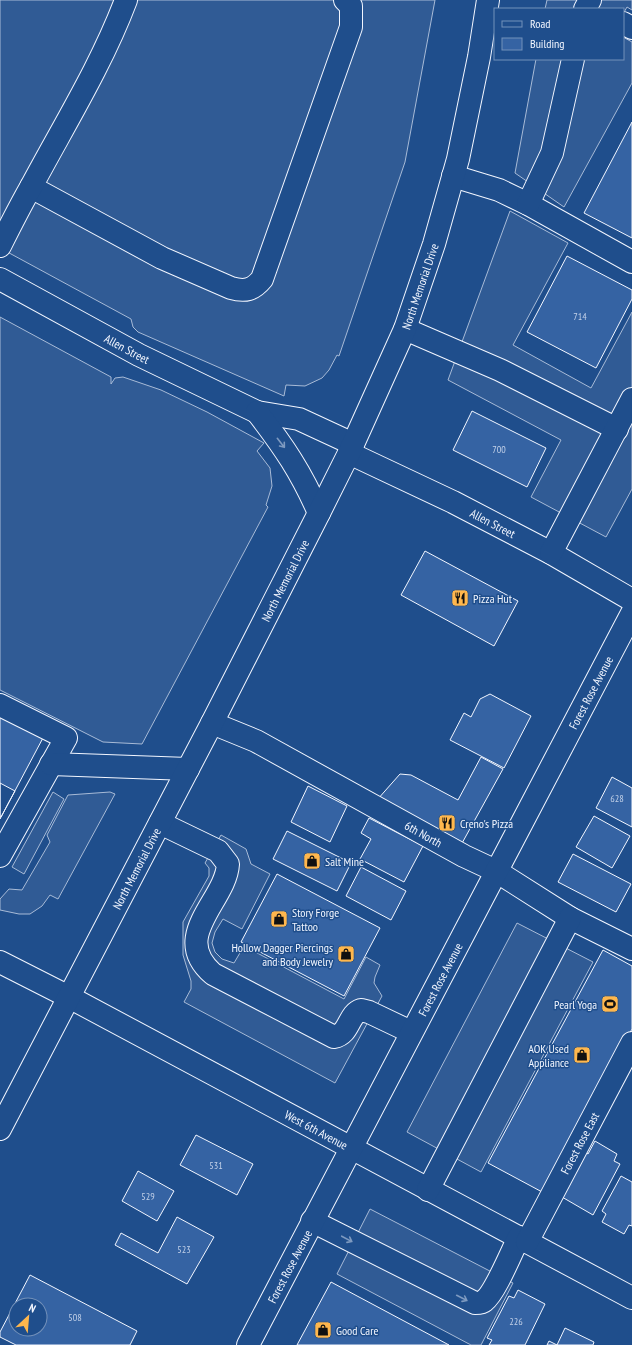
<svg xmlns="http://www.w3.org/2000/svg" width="632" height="1345" viewBox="0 0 632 1345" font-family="'PT Sans Narrow',sans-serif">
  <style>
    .built { fill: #305b95; stroke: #a8bbd7 }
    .building { fill: #3563a3; stroke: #f2f6ff; fill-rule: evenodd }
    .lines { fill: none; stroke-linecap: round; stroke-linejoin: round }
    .minor-casing { stroke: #f2f6ff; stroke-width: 24 }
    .major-casing { stroke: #f2f6ff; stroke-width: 24 }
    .minor { stroke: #1f4e8c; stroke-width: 22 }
    .major { stroke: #1f4e8c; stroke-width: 22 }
    .oneway { stroke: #7e9ac0 }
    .labels { text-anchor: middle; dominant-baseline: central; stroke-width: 3; stroke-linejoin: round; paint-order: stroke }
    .number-label { font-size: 10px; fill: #c3d1e8 }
    .street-label { font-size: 12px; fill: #f2f6ff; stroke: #1f4e8c }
    .poi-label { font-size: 12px; fill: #f2f6ff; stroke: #1f4e8c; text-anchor: start }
  </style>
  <rect width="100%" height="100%" fill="#1f4e8c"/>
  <path class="built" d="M0 0H435L405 162 339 356 337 355 329 370 322 378 305 386 286 385 284 396 138 332 133 327 131 319 0 248Z
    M547 0H632V10L627 7 623 14V9H545Z
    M623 37 632 42V83L564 207 515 173 536 59H623Z
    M510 211 568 243 513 345 591 388 632 312V489L606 537 531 497 561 440 448 380Z
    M0 317 111 377V384L115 378 123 377 161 390 207 412 264 443 257 451 270 468 272 486 266 505 268 507 142 744 103 742 0 690Z
    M53 792 64 799 24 874 12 867Z
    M110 792 115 794 58 899 50 895 42 906 30 914H19L0 910V899L9 889 22 890 50 842 47 835 68 795Z
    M221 835 246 849 251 864 270 874 242 929 223 919 215 932 212 943 215 952 222 959 234 963 244 946 344 999 366 957 380 965 375 977 374 983 382 996 335 1083 184 1002 191 989V981L183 955V922L209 876V868L205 863Z
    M517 923 593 962 481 1172 407 1132Z
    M370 1209 513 1283 481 1345H471L337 1274Z"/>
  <path class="building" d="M632 122V238L584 213Z
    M567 256 632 290V299L596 368 527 332Z
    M472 411 546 448 527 487 453 450Z
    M425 551 518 601 494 646 401 595Z
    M490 694 531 716 504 768 450 740 464 713 471 717 480 699Z
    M0 713 44 736 0 819Z
    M481 757 503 769 461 845 377 800 400 774 411 775 458 800Z
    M612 777 632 788V827L596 808Z
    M0 783 15 791 1 817H0Z
    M308 786 347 806 330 842 291 822Z
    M594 816 630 836 612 868 576 847Z
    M369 818 423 846 404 882 360 859 371 839 361 833Z
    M287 831 351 863 337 891 273 859Z
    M573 854 631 884 616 912 558 882Z
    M361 867 406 891 391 920 346 896Z
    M277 874 380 928 344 996 241 942Z
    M603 950 632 966V1029L544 1193 488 1163Z
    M196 1135 253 1164 237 1195 180 1165Z
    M595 1141 617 1154 614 1161 620 1164 593 1215 562 1197 582 1150 588 1154Z
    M138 1171 174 1191 157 1221 122 1201Z
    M621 1176 632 1182V1226L629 1225 624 1234 602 1222 606 1214 602 1211Z
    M177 1217 214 1237 187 1284 115 1245 121 1233 158 1253Z
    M30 1275 137 1331 130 1345H16L0 1337V1332ZM16 1305H40V1329H16Z
    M331 1282 359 1297 449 1345H297Z
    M518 1290 545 1304 525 1345H489L492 1340 487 1338 509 1296 514 1298Z
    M565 1328 594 1342 593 1345H547L549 1341 557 1345Z"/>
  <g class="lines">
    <defs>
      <g id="minor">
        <path d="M585 9 590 0"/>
        <path d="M623 23 632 28"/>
        <path d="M453 176 499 190 528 204 632 262"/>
        <path d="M31 187 162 258 231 288C245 292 253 290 262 279L351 27V6L345 0"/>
        <path d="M528 204 552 153 573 59"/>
        <path d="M0 246C10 226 20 206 31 187 64 125 101 66 126 0"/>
        <path id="s1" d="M0 279 139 355 257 412 299 419 353 444"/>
        <path d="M405 329 500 370 617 429"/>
        <path d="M257 412C284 447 301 472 319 513"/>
        <path id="s2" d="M349 453 453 502 551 553 632 600"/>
        <path d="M551 553 632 399"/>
        <path d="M0 705 66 738 0 856"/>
        <path id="s3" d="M212 723 256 741 464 856 496 871 570 918 632 949"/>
        <path d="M51 764 188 769"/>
        <path d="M160 823 218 851 228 864C226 901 169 936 213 974L334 1037C350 1034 348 1014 361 1010L369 1012 411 1032"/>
        <path id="s4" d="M0 962 69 997 632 1298"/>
        <path d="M428 1190 570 918"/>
        <path d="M312 1221 475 1303C478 1303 482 1303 484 1301 495 1293 512 1251 519 1237"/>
        <path id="s5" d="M527 1242 632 1043"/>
        <path id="s6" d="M248 1345 632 613"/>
      </g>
      <g id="major">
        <path id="s7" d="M0 1129 212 723 319 513 349 453 405 329 434 244 458 159 479 57 488 0"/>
      </g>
    </defs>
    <use href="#minor" class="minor-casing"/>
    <use href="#major" class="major-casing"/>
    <use href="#minor" class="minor"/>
    <use href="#major" class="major"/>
  </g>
  <defs><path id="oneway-shaft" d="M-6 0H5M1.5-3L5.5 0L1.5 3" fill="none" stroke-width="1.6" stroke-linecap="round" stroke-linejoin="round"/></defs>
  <g class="oneway">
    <use href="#oneway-shaft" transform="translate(281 443) rotate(52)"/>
    <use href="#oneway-shaft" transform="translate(347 1239) rotate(28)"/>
    <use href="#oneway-shaft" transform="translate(462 1298) rotate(27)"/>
  </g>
  <defs>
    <symbol id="restaurant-square" viewBox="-11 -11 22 22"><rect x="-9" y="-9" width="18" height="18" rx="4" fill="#ffb74d" stroke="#1f4e8c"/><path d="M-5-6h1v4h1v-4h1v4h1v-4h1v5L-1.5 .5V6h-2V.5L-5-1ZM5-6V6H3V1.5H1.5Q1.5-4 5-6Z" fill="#111"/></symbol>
    <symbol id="shop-square" viewBox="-11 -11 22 22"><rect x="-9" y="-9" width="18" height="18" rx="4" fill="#ffb74d" stroke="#1f4e8c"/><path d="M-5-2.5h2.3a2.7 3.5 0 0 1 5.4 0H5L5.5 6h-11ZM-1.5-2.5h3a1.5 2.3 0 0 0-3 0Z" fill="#111"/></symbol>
    <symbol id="stadium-square" viewBox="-11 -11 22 22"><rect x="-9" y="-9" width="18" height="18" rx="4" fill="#ffb74d" stroke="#1f4e8c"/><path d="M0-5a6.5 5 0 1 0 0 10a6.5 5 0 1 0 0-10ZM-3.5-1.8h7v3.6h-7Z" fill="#111"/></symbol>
  </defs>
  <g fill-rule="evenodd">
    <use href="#restaurant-square" x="450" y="588" width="20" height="20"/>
    <use href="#restaurant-square" x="437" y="813" width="20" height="20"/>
    <use href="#shop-square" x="302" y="851" width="20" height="20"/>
    <use href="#shop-square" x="269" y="909" width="20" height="20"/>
    <use href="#shop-square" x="336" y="944" width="20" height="20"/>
    <use href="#stadium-square" x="600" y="994" width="20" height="20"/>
    <use href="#shop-square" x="572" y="1045" width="20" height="20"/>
    <use href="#shop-square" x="313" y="1320" width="20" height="20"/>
  </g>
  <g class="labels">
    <g class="number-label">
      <text x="580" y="316">714</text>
      <text x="499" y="449">700</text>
      <text x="617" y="798">628</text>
      <text x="216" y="1165">531</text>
      <text x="148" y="1196">529</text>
      <text x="184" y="1249">523</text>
      <text x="75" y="1317">508</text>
      <text x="516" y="1321">226</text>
    </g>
    <g class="street-label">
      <text stroke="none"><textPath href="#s7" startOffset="942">North Memorial Drive</textPath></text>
      <text stroke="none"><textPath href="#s1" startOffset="145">Allen Street</textPath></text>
      <text stroke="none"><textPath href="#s2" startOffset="160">Allen Street</textPath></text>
      <text stroke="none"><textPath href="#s7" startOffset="618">North Memorial Drive</textPath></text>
      <text stroke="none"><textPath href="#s6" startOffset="737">Forest Rose Avenue</textPath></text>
      <text stroke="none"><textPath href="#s3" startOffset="239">6th North</textPath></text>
      <text stroke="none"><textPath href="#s7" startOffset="294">North Memorial Drive</textPath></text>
      <text stroke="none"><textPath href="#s6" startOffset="413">Forest Rose Avenue</textPath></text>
      <text stroke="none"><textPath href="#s4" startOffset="358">West 6th Avenue</textPath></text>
      <text stroke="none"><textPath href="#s5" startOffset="112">Forest Rose East</textPath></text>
      <text stroke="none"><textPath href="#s6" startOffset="89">Forest Rose Avenue</textPath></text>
    </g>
    <g class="poi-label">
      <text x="473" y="598">Pizza Hut</text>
      <text x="460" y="823">Creno's Pizza</text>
      <text x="325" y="861">Salt Mine</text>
      <text x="292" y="912">Story Forge<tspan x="292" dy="14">Tattoo</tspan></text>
      <text x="333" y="947" text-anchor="end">Hollow Dagger Piercings<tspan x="333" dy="14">and Body Jewelry</tspan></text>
      <text x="597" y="1004" text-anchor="end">Pearl Yoga</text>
      <text x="569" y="1048" text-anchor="end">AOK Used<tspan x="569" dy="14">Appliance</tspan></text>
      <text x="336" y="1330">Good Care</text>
    </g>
  </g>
  <rect x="494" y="8" width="130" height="52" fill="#1f4e8c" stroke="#7391ba"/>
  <rect x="502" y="21" width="20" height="6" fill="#1f4e8c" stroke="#7391ba"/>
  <text x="530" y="28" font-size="12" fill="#f2f6ff">Road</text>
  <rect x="502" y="38" width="20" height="12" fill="#3563a3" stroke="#7391ba"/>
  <text x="530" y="48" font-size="12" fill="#f2f6ff">Building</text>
  <g transform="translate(28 1317) rotate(26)"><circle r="19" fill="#1f4e8c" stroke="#7391ba"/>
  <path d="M0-3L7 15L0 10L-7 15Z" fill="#ffb74d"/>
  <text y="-6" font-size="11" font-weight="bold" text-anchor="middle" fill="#f2f6ff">N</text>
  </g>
</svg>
